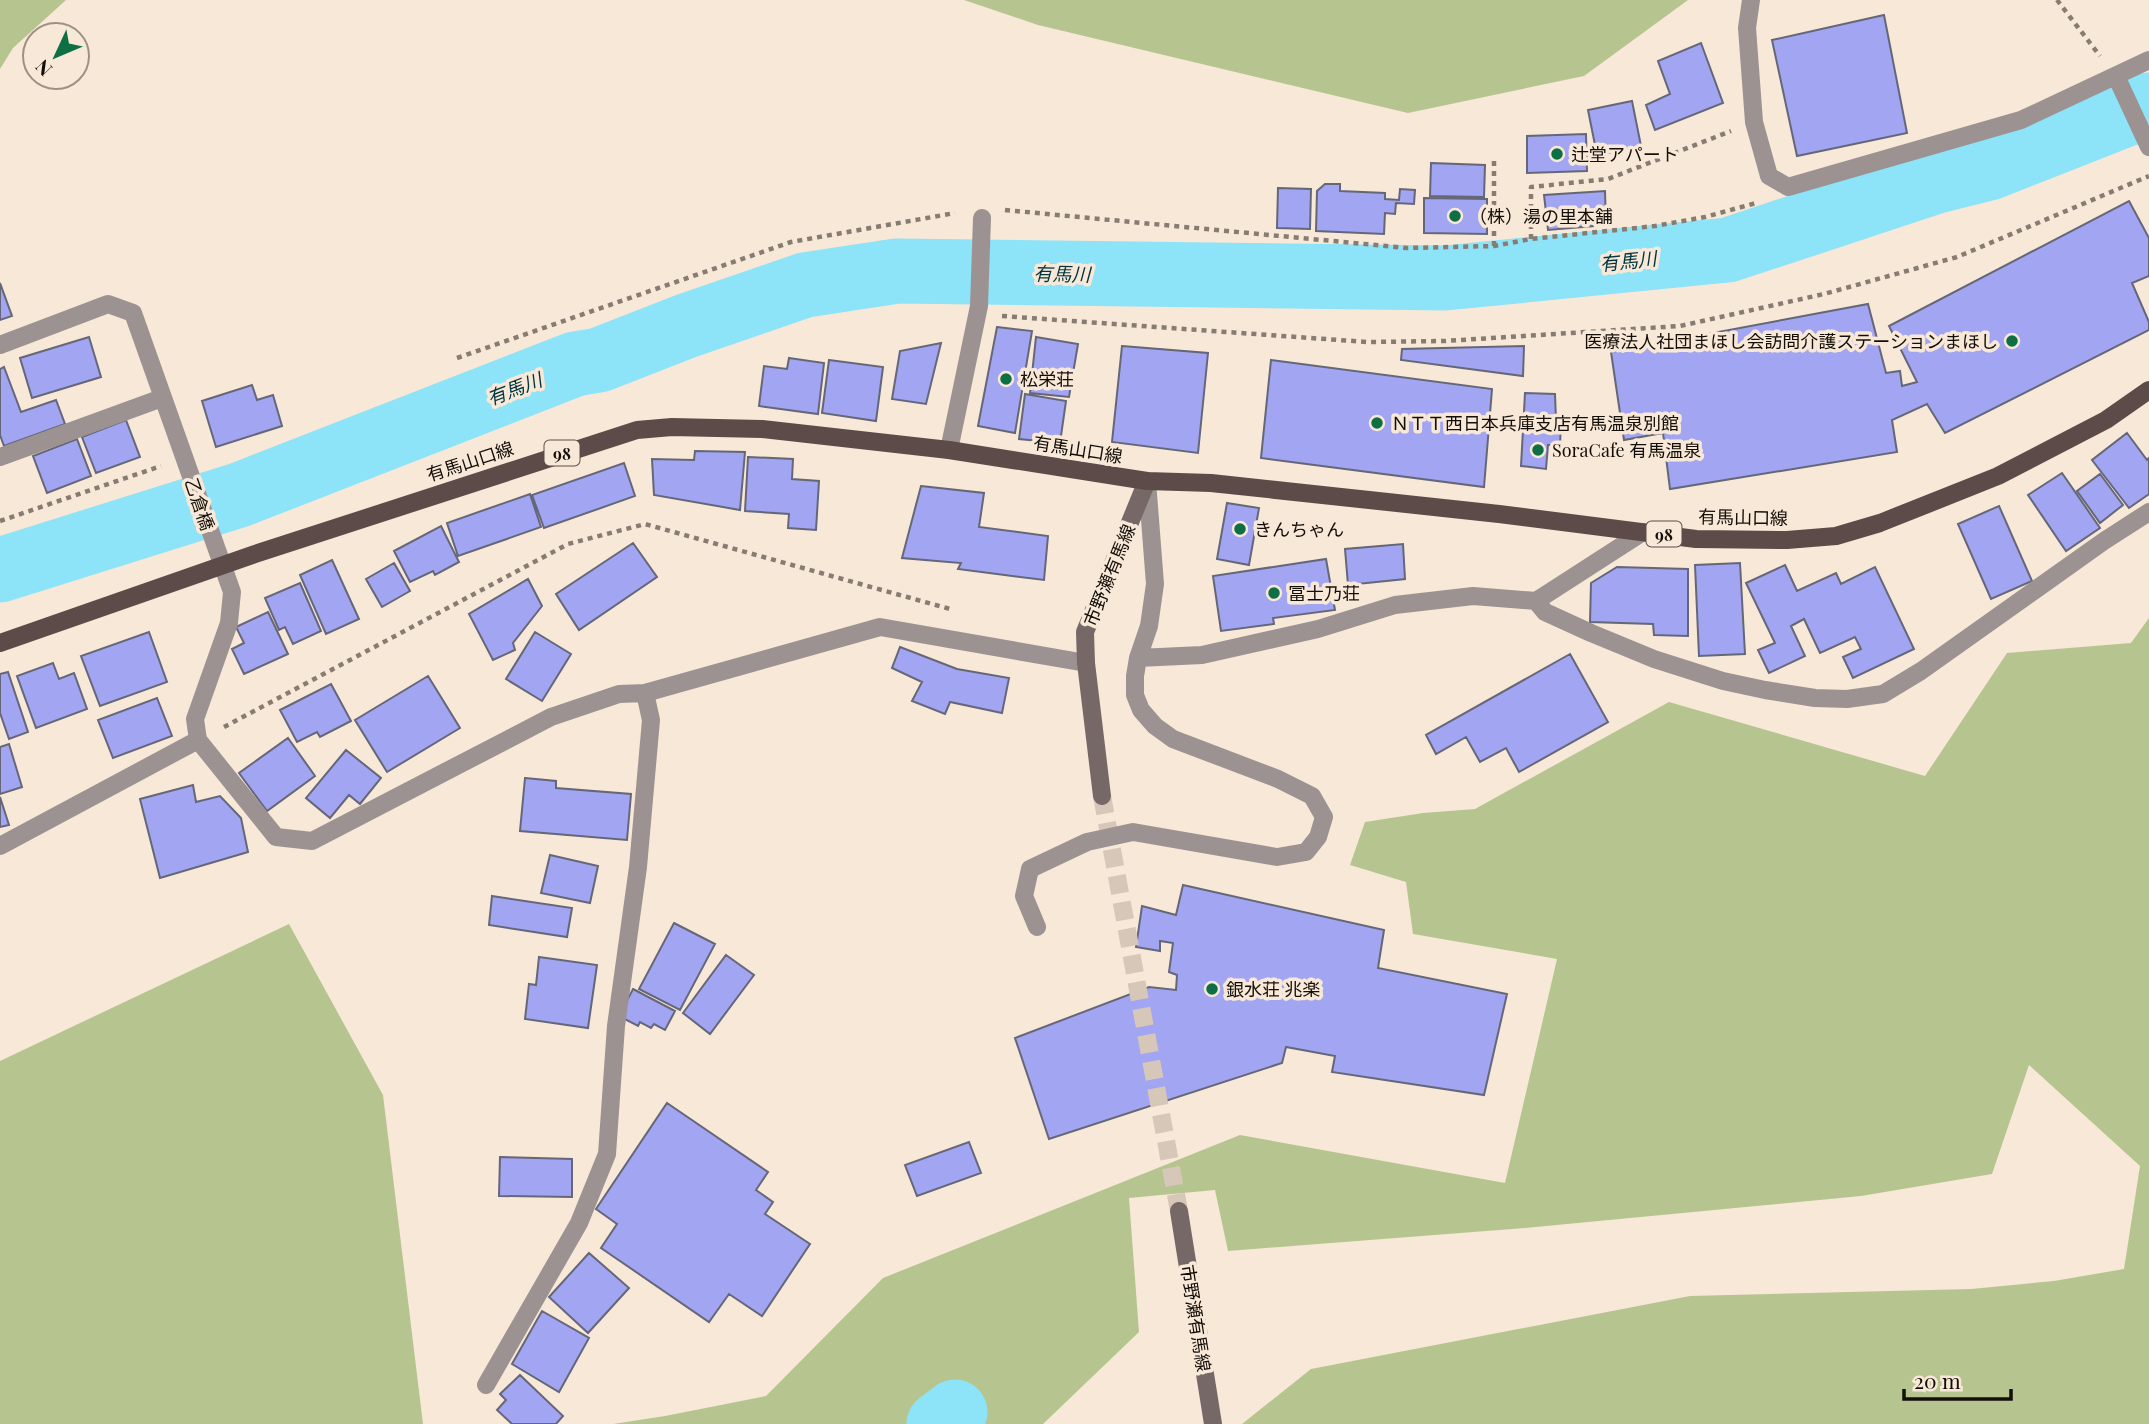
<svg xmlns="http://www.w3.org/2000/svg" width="2149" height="1424" viewBox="0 0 2149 1424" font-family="'Playfair Display','Noto Sans JP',serif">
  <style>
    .green { fill: #b6c590 }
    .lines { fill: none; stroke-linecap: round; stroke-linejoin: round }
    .river { stroke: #8de3f7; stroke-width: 65 }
    .building { fill: #a2a5f1; stroke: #656779; stroke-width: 2 }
    .secondary-tunnel { stroke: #d6c7b8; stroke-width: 18; stroke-dasharray: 18 9; stroke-linecap: butt }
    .path { stroke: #877c71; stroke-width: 4.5; stroke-dasharray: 5 5; stroke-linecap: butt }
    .minor { stroke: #9d9292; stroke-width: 18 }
    .tertiary { stroke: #9d9292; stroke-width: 18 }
    .secondary { stroke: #776868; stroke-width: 18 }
    .primary { stroke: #5d4b4a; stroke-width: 18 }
    .poi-dot { fill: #0e6f44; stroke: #f8e8d7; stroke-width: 2.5 }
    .labels { text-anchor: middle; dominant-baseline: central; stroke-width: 7; stroke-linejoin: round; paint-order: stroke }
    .shield { fill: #f8e8d7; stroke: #584f47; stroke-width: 2 }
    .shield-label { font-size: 16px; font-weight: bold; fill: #140e09 }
    .poi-label { font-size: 18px; fill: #140e09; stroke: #f8e8d7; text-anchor: start }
    .street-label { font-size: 18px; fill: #140e09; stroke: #f8e8d7 }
    .water-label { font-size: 19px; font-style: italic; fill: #003640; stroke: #f8e8d7 }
  </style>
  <rect width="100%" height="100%" fill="#f8e8d7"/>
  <path class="green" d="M0 0H66L13 48 0 69Z
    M964 0H1688L1584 76 1408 113 1038 25Z
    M2149 618V1424H1242L1311 1369 1690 1296 1971 1289 2054 1281 2124 1269 2140 1166 2029 1065 1992 1174 1861 1196 1525 1228 1228 1251 1215 1190 1129 1198 1139 1332 1043 1424H613L665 1416 766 1396 883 1278 1240 1135 1505 1183 1557 959 1413 934 1406 882 1350 865 1365 822 1423 813 1475 809 1669 702 1925 776 2007 653 2131 643Z
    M289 924 383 1095 423 1424H0V1061Z"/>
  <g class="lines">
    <path class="river" d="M0 570 239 495 575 364 599 360 686 326 805 285 897 271 1445 278 1728 250 1937 181 1989 168 2149 105
      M939 1424 955 1412"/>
  </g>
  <path class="building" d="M1884 15 1907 133 1797 156 1772 40Z
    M1701 43 1723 103 1655 130 1646 105 1670 94 1658 61Z
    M1632 101 1641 146 1597 155 1588 110Z
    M1586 134 1587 171 1527 173V136Z
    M1431 163 1485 165 1484 197 1430 196Z
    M1325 184H1340V191L1385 193V199L1399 200 1400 189 1415 190 1414 204 1396 203 1395 214 1385 213 1384 234 1316 231 1317 191Z
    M1278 188 1311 189 1310 229 1277 228Z
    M1605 191 1606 225 1548 230 1544 195Z
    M1424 198 1487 199V234L1424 233Z
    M2129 201 2149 238V276L2132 283 2149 322V330L1945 433 1927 404 1892 420 1897 452 1670 489 1663 433 1624 440 1611 352 1868 304 1886 373 1900 371 1902 386 1917 382 1889 326Z
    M0 283 12 316 0 320Z
    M997 327 1032 331 1015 433 978 426Z
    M89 337 101 377 32 398 20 358Z
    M1036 337 1078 344 1069 397 1030 393Z
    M941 343 926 404 892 399 900 351Z
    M1122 346 1208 353 1198 453 1112 442Z
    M1524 346 1523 376 1401 360 1402 349Z
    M789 358 824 363 818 414 759 406 764 366 787 369Z
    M829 360 883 367 876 421 822 413Z
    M1271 360 1492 389 1484 487 1261 458Z
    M4 367 21 412 56 400 65 424 4 446 0 435V369Z
    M252 385 257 400 273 395 282 426 216 447 202 401Z
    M1525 393 1555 394 1556 421 1561 422 1560 445H1548L1546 469 1521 466Z
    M1025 394 1066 401 1060 443 1019 439Z
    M126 420 140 457 96 473 82 437Z
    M2127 433 2147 460 2149 458V494L2129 508 2092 460Z
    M77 439 91 476 47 493 33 456Z
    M695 451 745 452 740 510 654 495 652 459 694 460Z
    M748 457 793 459 792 479 819 481 816 530 788 528 789 514 745 511Z
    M624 463 635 496 544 528 532 495Z
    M2062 473 2100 528 2066 551 2028 495Z
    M2100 474 2123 505 2100 523 2077 491Z
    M921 486 984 493 979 527 1048 536 1044 580 958 569 961 563 902 558Z
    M530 494 541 527 458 556 447 523Z
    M1227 503 1259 508 1249 565 1217 559Z
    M1999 506 2032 581 1991 599 1958 524Z
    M441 526 459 562 435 575 433 571 410 582 394 551Z
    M633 543 657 577 579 630 556 594Z
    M1403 544 1405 579 1348 585 1345 549Z
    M1326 559 1335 610 1273 618 1274 624 1221 631 1213 576Z
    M332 560 359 619 326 634 300 575Z
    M394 563 410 591 382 607 366 579Z
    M1740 563 1745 654 1699 656 1695 565Z
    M1785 565 1797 591 1836 573 1841 584 1875 567 1914 649 1853 678 1843 657 1861 649 1855 637 1820 653 1804 619 1791 626 1805 656 1769 673 1758 650 1775 643 1746 583Z
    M1617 567 1688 569V636L1654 635 1653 624 1590 622 1591 583Z
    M528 579 542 606 513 643 515 650 493 660 469 614Z
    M300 583 321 631 293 644 285 627 279 630 265 598Z
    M268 612 288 654 244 674 232 649 244 643 236 627Z
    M149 632 167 682 100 706 81 656Z
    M535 632 571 654 542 701 506 679Z
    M900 647 957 669 1009 678 1002 713 950 702 945 714 912 701 922 682 892 668Z
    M1570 654 1608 722 1519 772 1506 748 1480 762 1466 737 1436 754 1426 735Z
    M53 663 59 679 74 673 87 709 36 728 17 676Z
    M8 672 28 732 9 739 0 713V674Z
    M428 676 460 728 387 772 355 720Z
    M331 684 351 721 320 737 317 732 297 742 280 710Z
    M157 698 172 736 113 758 98 720Z
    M288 738 315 776 267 811 239 773Z
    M9 744 22 787 0 794V747Z
    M346 750 381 778 360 804 349 795 330 818 306 798Z
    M525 778 556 781V788L631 794 627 840 520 831Z
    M193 785 196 802 220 796 241 818 248 852 160 878 140 799Z
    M0 797 9 825 0 827Z
    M550 855 598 866 590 903 541 893Z
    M1183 885 1384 930 1378 968 1507 994 1484 1095 1332 1072 1335 1056 1286 1047 1282 1063 1049 1139 1015 1038 1149 987 1176 990 1177 975 1169 972 1173 943 1160 941V951L1136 947 1142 906 1176 915Z
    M492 896 572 908 567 937 489 925Z
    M674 923 715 944 680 1010 639 989Z
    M726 955 754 975 710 1034 683 1013Z
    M539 957 597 965 588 1028 525 1019 529 984 536 985Z
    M633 989 675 1011 665 1030 654 1024 651 1028 640 1022 638 1026 619 1016Z
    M667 1103 768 1172 756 1190 773 1202 765 1214 810 1244 762 1316 729 1294 709 1322 601 1248 617 1224 596 1209Z
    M969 1142 981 1173 917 1196 905 1165Z
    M500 1157 572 1159V1197L499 1196Z
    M589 1253 629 1288 588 1333 549 1297Z
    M542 1311 589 1338 559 1392 512 1364Z
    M520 1375 563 1416 556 1424H512L497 1410 506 1400 500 1394Z"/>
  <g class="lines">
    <path class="secondary-tunnel" d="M1102 796 1179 1211"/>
    <path class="path" d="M2057 0 2100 56
      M1005 210 1407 248 1494 246 1531 239 1655 226 1705 217 1756 203
      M1531 239V187L1608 179 1731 131
      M1494 246V161
      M1002 316 1367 342 1445 341 1680 326 1824 294 1957 257 2149 176
      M457 358 791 242 955 213
      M0 521 161 466
      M224 727 568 544 645 524 950 609"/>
    <path class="minor" d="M1751 0 1747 28 1754 122 1769 176 1788 187 2021 120 2149 60
      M2116 76 2149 147
      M0 345 108 304 133 313 232 592 229 623 195 719 198 740 276 837 312 841 551 717 619 694 645 693 880 627 1086 663
      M0 457 162 398
      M1536 601 1643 532
      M1138 658 1202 655 1318 629 1395 605 1473 596 1536 601 1545 612 1591 633 1654 659 1723 681 1765 690 1815 698 1847 699 1883 694 1921 671 2104 541 2149 512
      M0 846 198 740
      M1037 927 1024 896 1030 869 1087 842 1133 832 1277 857 1306 852 1318 837 1324 817 1312 796 1278 779 1173 739 1155 726 1141 710 1135 695V676L1138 658 1149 626 1155 584 1147 481
      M486 1385 579 1223 607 1154 616 1026 638 867 651 720 645 693"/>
    <path class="tertiary" d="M949 450 979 306 982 218"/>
    <path class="secondary" d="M1102 796 1086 663 1085 632 1147 481
      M1179 1211 1213 1424"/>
    <path class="primary" d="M0 643 255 554 637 430 672 427 762 429 949 450 1147 481 1211 483 1499 514 1696 539 1787 540 1836 536 1880 523 1998 476 2106 420 2149 390"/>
  </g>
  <g class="poi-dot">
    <circle cx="1557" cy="154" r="7"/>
    <circle cx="1455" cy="216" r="7"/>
    <circle cx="2012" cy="341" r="7"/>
    <circle cx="1006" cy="379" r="7"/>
    <circle cx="1377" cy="423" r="7"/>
    <circle cx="1538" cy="450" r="7"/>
    <circle cx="1240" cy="529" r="7"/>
    <circle cx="1274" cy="593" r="7"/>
    <circle cx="1212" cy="989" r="7"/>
  </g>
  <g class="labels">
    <g class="shield">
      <rect x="544.5" y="440.5" width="35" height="25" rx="5"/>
      <rect x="1646.5" y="521.5" width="35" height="25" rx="5"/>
    </g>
    <g class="shield-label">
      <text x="562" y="453">98</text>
      <text x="1664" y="534">98</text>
    </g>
    <g class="poi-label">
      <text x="1571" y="154">辻堂アパート</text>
      <text x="1469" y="216">（株）湯の里本舗</text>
      <text x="1998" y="341" text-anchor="end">医療法人社団まほし会訪問介護ステーションまほし</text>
      <text x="1020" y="379">松栄荘</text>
      <text x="1391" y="423">ＮＴＴ西日本兵庫支店有馬温泉別館</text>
      <text x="1552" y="450">SoraCafe 有馬温泉</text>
      <text x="1254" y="529">きんちゃん</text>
      <text x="1288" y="593">冨士乃荘</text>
      <text x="1226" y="989">銀水荘 兆楽</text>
    </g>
    <g class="street-label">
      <text transform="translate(1078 449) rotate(9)">有馬山口線</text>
      <text transform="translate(470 461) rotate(-18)">有馬山口線</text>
      <text transform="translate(200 504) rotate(71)">乙倉橋</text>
      <text transform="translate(1743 517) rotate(1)">有馬山口線</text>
      <text transform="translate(1109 575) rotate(-68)">市野瀬有馬線</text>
      <text transform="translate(1196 1318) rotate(81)">市野瀬有馬線</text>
    </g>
    <g class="water-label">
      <text transform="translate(1628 260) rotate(-6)">有馬川</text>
      <text transform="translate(1062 273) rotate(1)">有馬川</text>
      <text transform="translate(514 388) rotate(-21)">有馬川</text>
    </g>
  </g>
  <g transform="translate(56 56) rotate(226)"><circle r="33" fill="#f8e8d7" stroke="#9d9185" stroke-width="2"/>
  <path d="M0-5L12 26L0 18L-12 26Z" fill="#0e6f44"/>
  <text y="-10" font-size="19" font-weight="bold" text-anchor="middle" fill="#140e09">N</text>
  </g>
  <path d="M1904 1389v10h107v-10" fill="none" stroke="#140e09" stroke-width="3.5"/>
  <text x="1914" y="1389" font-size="21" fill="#140e09" stroke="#f8e8d7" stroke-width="5" paint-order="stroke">20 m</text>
</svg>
